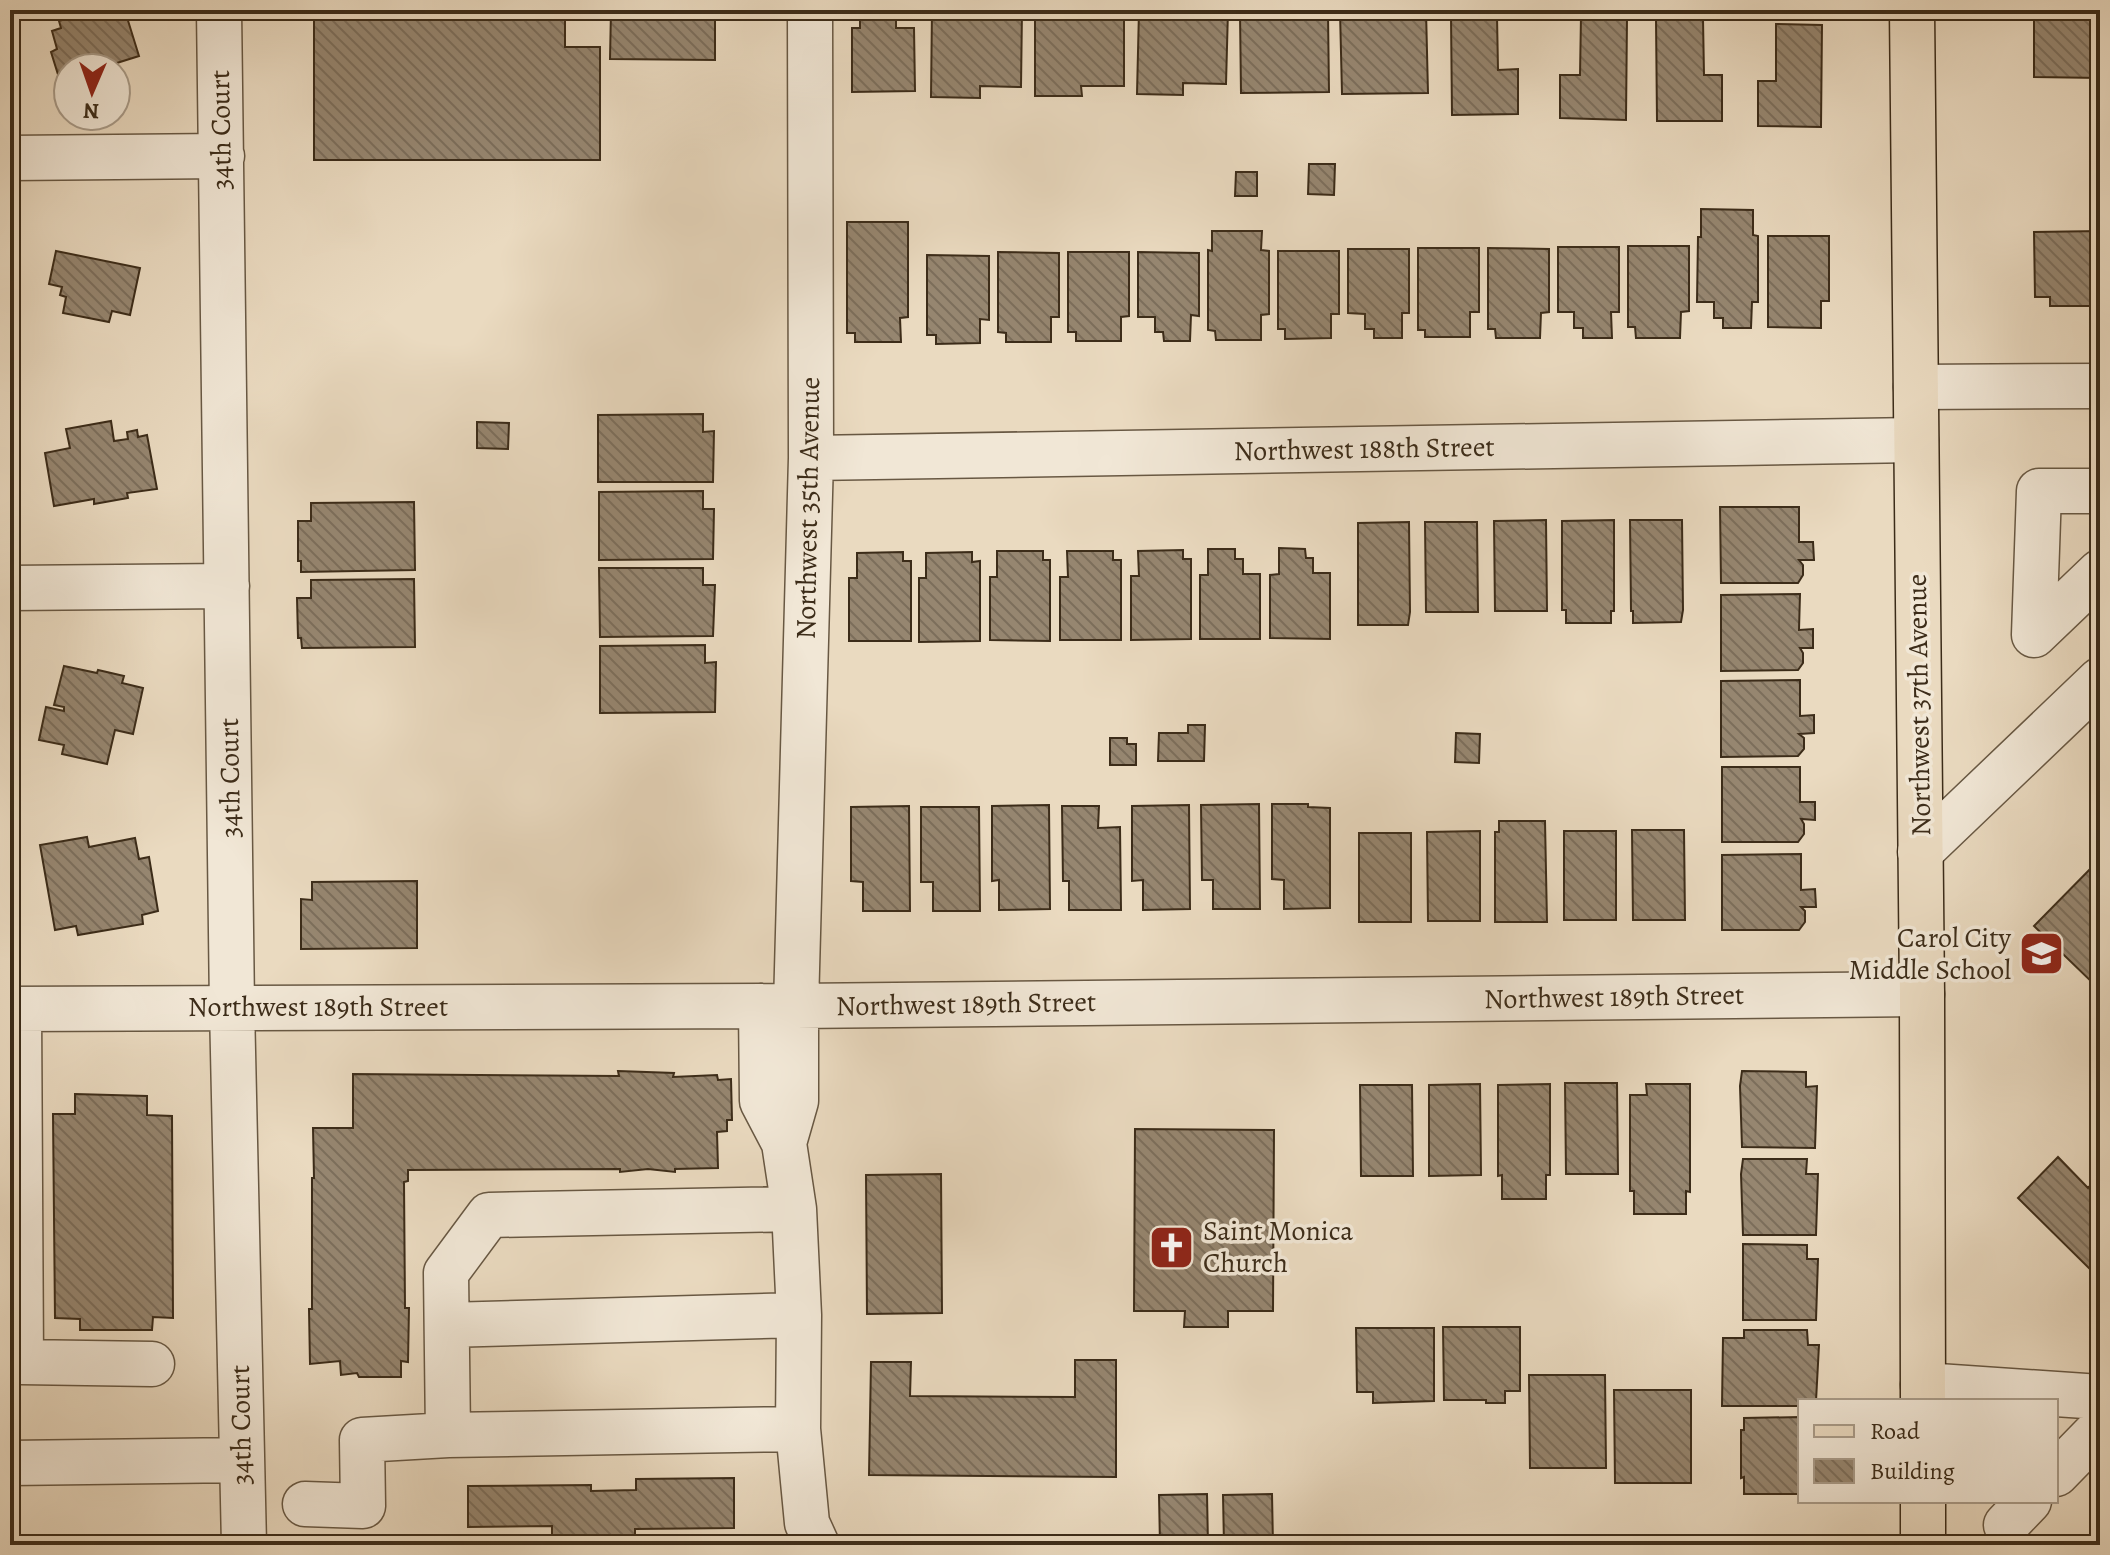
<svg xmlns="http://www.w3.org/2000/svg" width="2110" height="1555" viewBox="0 0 2110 1555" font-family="Alegreya,serif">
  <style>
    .building { fill: url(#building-back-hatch); stroke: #3c2c19; stroke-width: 2 }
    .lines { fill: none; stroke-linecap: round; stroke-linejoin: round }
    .minor-casing { stroke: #685843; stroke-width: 47 }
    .major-casing { stroke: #3c2c19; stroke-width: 47 }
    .minor { stroke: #f1e7d6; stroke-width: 44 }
    .major { stroke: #eadac0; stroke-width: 44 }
    .labels { text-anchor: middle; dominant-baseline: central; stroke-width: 7; stroke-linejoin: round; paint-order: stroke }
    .street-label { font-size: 28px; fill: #3c2c19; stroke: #f1e7d6 }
    .poi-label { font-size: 28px; fill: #3c2c19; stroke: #f1e7d6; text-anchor: end }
  </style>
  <defs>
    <pattern id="building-back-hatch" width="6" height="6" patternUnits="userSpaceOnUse" patternTransform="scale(2)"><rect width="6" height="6" fill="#968670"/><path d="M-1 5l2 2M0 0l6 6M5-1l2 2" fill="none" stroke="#7c6e5b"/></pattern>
  </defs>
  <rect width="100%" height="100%" fill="#eadac0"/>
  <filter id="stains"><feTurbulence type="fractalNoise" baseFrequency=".0025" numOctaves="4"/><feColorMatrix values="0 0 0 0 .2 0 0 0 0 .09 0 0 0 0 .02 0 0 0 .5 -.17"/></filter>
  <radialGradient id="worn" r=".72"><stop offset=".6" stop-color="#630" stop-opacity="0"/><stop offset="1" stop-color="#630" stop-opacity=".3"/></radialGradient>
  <path class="building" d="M93 10H106L108 16 125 11 139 56 101 68H68V78L60 81 51 52 57 49 52 31 61 28 59 21Z
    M314 10H565V47H600V160H314Z
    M611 10H715V60L610 59Z
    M860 10H887V13H896V28H914L915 91 852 92V28H860Z
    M932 10H1022L1021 87 980 86V98L931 97Z
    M1035 10H1124V86H1081L1082 96H1035Z
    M1139 10H1228L1226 84 1183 83V95L1137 94Z
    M1426 10 1428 93 1342 94 1340 11Z
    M2049 10H2100V78L2034 77V13H2049Z
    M1328 12 1329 92 1241 93 1240 13Z
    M1451 16H1497L1498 70 1518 69V114L1452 115Z
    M1581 16 1627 17 1626 120 1560 118V75H1580Z
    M1656 19H1703L1704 75H1722V121H1657Z
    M1776 24 1822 25 1821 127 1758 126V81H1776Z
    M1309 164H1335L1334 195 1308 194Z
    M1236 172H1257V196H1235Z
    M1701 209 1753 210V235L1758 236V302H1752L1751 328H1723V318H1714V302H1697L1698 237H1701Z
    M847 222H908V317L900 318 901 342H855V333H847Z
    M1212 231H1262L1261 250 1269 251V314L1261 315V340H1216L1215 331 1208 330V250L1212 251Z
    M2100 231V306H2050V297H2035L2034 232Z
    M1768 236H1829V301H1821V328L1768 327Z
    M1628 246H1689V311L1681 312 1680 338H1636L1635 327H1628Z
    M1558 247H1619V312H1611L1612 338H1583V328H1574V312H1558Z
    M1418 248H1479V312H1470V337H1425V330H1418Z
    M1488 248 1549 249V312L1541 313 1540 338H1496L1495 329H1488Z
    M1348 249H1409V313H1402V338H1374V329H1365V314L1348 313Z
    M56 251 140 268 130 315 112 311 109 322 63 313 66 297 60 295 62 287 49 284Z
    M1278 251H1339V314H1331V338L1285 339V329H1278Z
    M998 252 1059 253V317H1051V342H1006V333L998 332Z
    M1068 252H1129V316L1121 317V341H1076V332H1068Z
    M1138 252 1199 253V316L1191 315 1190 341H1164L1163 332H1155V317H1138Z
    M927 255 989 256V320L980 319V343L936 344V335H927Z
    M703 414V432L714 431 713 482H598V415Z
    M111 421 114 441 128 439 127 432 137 430 138 437 147 435 157 489 127 493 128 498 94 504V499L54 506 45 453 70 448 66 429Z
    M477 422 509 423 508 449 477 448Z
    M703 491V509H714L713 559 599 560V492Z
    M414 502 415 570 301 572V561H298V521H311V503Z
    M1720 507H1799V542H1813L1814 560H1799L1803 565V575L1798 583H1721Z
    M1546 520 1547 611H1495L1494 521Z
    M1614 520V611H1611V623H1566V610H1562V521Z
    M1630 520H1682L1683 610 1681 622 1633 623V611H1631Z
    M1409 522 1410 612 1408 625H1358V523Z
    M1425 522H1477L1478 612H1426Z
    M1279 548 1305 549 1306 558H1313V573H1330V639L1270 638V575L1279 574Z
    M1208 549H1235V559H1243V574H1260V639H1200V575H1208Z
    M1183 550V559H1191V639L1131 640V576H1139L1138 551Z
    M997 551H1043V560H1050V641L990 640V577H997Z
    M1067 551H1113V560H1121V640H1060V577H1068Z
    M903 552V561H911V641H849V578H857V553Z
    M972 552V562L980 561V641L919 642V578H926V553Z
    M599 568H703V585H715L713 636 600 637Z
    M414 579 415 647 302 648 301 638H298L297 598H311V580Z
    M1800 594 1799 630 1813 629V648H1800L1803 653V663L1798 670 1721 671V595Z
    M705 645V663L716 662 715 712 600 713V646Z
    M64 666 97 673 98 670 124 676 122 683 143 688 133 734 115 730 107 764 62 754 64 745 39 740 46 707 64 711V707L54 705Z
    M1800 680V716L1814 715V733L1799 734 1804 738V749L1798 756 1721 757V681Z
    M1188 725H1205L1204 761H1158L1159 733H1188Z
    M1456 733 1480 734 1479 763 1455 762Z
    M1110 738H1127V744H1136V765H1110Z
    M1722 767H1800V802H1815V820L1801 819 1804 824V834L1798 842H1722Z
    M1259 804 1260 909H1213V880H1202L1201 805Z
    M1272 804H1308V807L1330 808V908L1284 909V880L1272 879Z
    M1049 805 1050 909 999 910V880L992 881V806Z
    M1189 805 1190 909 1143 910V880L1132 881V806Z
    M909 806 910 911H863V882L851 881V807Z
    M1062 806H1099L1098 828 1120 827 1121 910H1069V881H1063Z
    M921 807H979L980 911H933V882H921Z
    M1499 821H1545L1547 922H1495V832H1499Z
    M1632 830H1684L1685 920H1633Z
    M1480 831V921H1428L1427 832Z
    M1564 831H1616V920H1564Z
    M1359 833H1411V922H1359Z
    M87 837 89 847 135 838 139 859 149 857 158 911 142 915 143 924 78 935 76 926 55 930 40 845Z
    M1801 854V890L1815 889 1816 907H1801L1805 911V922L1799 930H1722V855Z
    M2100 859V990L2034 926Z
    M417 881V948L301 949V899L312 900V882Z
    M618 1071 674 1073 673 1077 717 1075 718 1080 731 1079 732 1120H727V1131L717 1132 718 1168 675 1169V1172L648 1169 620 1172V1169L408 1170V1181L404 1182 405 1308H409L408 1362 401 1361V1377H359L357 1373 341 1375 340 1361 310 1364 309 1309H312V1178H314L313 1128H353V1074L619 1076Z
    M1742 1071 1806 1072V1087L1817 1086 1815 1148 1742 1147 1740 1086Z
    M1565 1083H1617L1618 1174H1566Z
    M1480 1084 1481 1175 1429 1176V1085Z
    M1550 1084V1175H1546V1199H1502V1175L1498 1176V1085Z
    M1646 1084H1690V1192L1686 1191V1214H1634V1191H1630V1095H1647Z
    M1360 1085H1412L1413 1176H1361Z
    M75 1094 147 1096V1115L172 1116 173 1318 153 1317 152 1330H80V1319L55 1318 53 1114H75Z
    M1135 1129 1274 1130 1273 1311H1228V1327H1184L1185 1311H1134Z
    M2058 1157 2088 1188 2100 1175V1279L2018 1198Z
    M1743 1159H1807L1806 1174H1818L1816 1235H1743L1741 1174Z
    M941 1174 942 1313 867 1314 866 1175Z
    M1743 1244 1807 1245V1259H1818L1816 1320H1743Z
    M1443 1327H1520V1391H1505V1403H1486V1400H1444Z
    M1356 1328H1434V1401L1373 1403V1392H1357Z
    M1744 1330H1807L1808 1345H1819L1816 1401H1800V1406H1722L1723 1338H1744Z
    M1075 1360H1116V1477L869 1475 871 1362H911L910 1396 1075 1397Z
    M1529 1375H1605L1606 1468H1530Z
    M1614 1390H1691V1483H1615Z
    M1800 1417V1494H1744V1477L1741 1478V1430H1744V1418Z
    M734 1478V1528L635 1529V1545H552V1526L468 1527V1486L591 1485V1491L636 1490V1479Z
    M1207 1494 1208 1545H1160L1159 1495Z
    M1272 1494 1273 1545H1224L1223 1495Z"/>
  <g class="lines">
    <defs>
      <path id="minor" d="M219 10 232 1007 244 1545
        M10 158 222 156
        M1916 387 2100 386
        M811 458 1916 440
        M2100 491H2039L2034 635 2100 572
        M10 588 227 586
        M1920 852 2100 680
        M761 1006 762 1101 784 1143 794 1209 799 1315 798 1429 807 1523 817 1545
        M10 1009 796 1006 1922 994
        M19 1009 21 1362 152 1364
        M784 1143 796 1101V1006L811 458 810 10
        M447 1325 799 1315
        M1923 1385 2100 1397
        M448 1435 446 1273 489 1215 794 1209
        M10 1463 242 1460
        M2056 1474 2100 1429
        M305 1504 363 1506 362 1440 448 1435 798 1429
        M2006 1525 2029 1501"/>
      <path id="major" d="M1912 10 1922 994 1923 1401
        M1923 1501V1545"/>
    </defs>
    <use href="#minor" class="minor-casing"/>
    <use href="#major" class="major-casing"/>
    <use href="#minor" class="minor"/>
    <use href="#major" class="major"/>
  </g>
  <defs>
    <symbol id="school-square" viewBox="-11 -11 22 22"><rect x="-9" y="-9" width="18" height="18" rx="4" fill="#8f2418" stroke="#f1e7d6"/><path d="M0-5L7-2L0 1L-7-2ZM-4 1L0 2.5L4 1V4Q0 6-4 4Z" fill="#fff"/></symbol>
    <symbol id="church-square" viewBox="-11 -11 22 22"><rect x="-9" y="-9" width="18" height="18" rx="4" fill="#8f2418" stroke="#f1e7d6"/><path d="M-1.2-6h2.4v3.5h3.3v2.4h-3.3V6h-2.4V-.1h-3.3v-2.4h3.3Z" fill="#fff"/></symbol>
  </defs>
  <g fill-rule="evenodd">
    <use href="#school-square" x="2016" y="928" width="51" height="51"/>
    <use href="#church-square" x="1146" y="1222" width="51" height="51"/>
  </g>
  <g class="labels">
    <g class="street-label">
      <text transform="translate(221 130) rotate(-91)">34th Court</text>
      <text transform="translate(1364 449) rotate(-1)">Northwest 188th Street</text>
      <text transform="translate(808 508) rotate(-89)">Northwest 35th Avenue</text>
      <text transform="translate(1919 705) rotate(-91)">Northwest 37th Avenue</text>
      <text transform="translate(230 778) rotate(-91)">34th Court</text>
      <text transform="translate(1614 997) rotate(-1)">Northwest 189th Street</text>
      <text transform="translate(966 1004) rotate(-1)">Northwest 189th Street</text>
      <text x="318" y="1007">Northwest 189th Street</text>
      <text transform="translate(241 1425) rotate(-91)">34th Court</text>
    </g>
    <g class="poi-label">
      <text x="2011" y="938">Carol City<tspan x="2011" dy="32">Middle School</tspan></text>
      <text x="1203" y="1231" text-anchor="start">Saint Monica<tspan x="1203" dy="32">Church</tspan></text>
    </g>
  </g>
  <rect width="2110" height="1555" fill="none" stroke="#eadac0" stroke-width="40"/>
  <rect x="12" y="12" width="2086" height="1531" fill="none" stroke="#3c2c19" stroke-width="4"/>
  <rect x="20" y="20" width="2070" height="1515" fill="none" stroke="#3c2c19" stroke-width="2"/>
  <rect x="1798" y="1399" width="260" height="104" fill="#f1e7d6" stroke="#a99c8a" stroke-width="2"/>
  <rect x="1814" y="1425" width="40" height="12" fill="#eadac0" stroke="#a99c8a" stroke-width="2"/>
  <text x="1870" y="1439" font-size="24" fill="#3c2c19">Road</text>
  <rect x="1814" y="1459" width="40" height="24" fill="url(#building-back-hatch)" stroke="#a99c8a" stroke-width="2"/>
  <text x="1870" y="1479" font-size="24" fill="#3c2c19">Building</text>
  <g transform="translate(92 92) rotate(182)"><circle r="38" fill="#f1e7d6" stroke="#a99c8a" stroke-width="2"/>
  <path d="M0-6L14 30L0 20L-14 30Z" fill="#8f2418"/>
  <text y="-12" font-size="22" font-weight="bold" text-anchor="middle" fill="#3c2c19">N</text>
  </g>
  <rect width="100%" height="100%" filter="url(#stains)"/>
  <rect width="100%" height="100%" fill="url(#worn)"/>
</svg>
